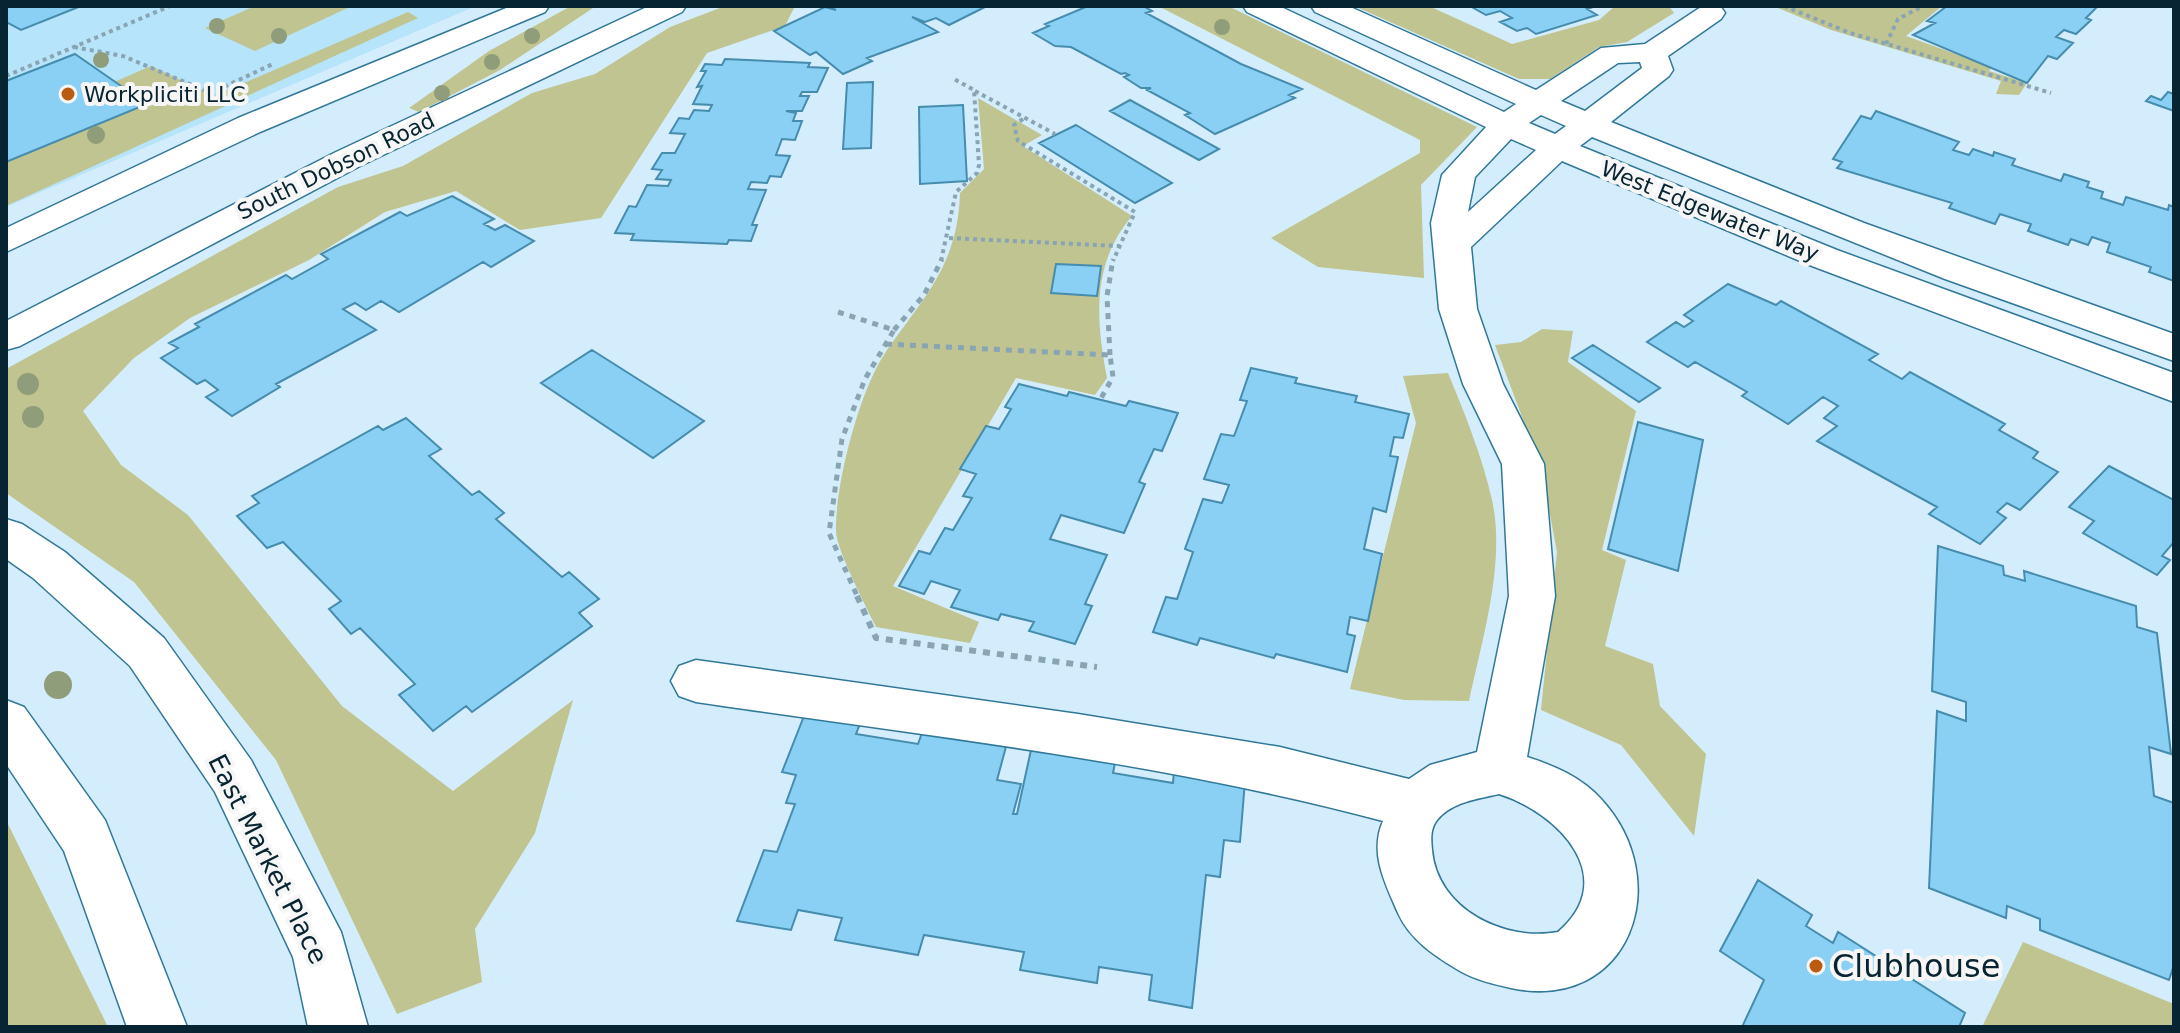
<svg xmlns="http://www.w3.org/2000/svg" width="2180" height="1033" viewBox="0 0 2180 1033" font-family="'DejaVu Sans',sans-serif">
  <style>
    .built { fill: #b6e4fb }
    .green { fill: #c0c490 }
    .building { fill: #8ad0f4; stroke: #468cad; stroke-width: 2 }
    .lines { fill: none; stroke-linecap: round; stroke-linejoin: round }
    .minor-casing { stroke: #317898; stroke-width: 3 }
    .major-casing { stroke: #317898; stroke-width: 3 }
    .path-far2 { stroke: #89a5b3; stroke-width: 4; stroke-dasharray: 4 4; stroke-linecap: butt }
    .path-far1 { stroke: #89a5b3; stroke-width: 5; stroke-dasharray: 6 6; stroke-linecap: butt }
    .path { stroke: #89a5b3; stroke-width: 6; stroke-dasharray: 7 7; stroke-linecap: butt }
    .minor { fill: #fff; fill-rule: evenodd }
    .major { fill: #fff; fill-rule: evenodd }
    .tree { fill: #909d7a }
    .poi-dot { fill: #ba5b11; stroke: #f6f6f6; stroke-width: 3 }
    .labels { text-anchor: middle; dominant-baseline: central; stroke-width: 8; stroke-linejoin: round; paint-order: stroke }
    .far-poi-label { font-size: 22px; fill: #062431; stroke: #f6f6f6; text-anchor: start }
    .far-street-label { font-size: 22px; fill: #062431; stroke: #f6f6f6 }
    .street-label { font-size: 26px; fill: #062431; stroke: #f6f6f6 }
    .near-poi-label { font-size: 32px; fill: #062431; stroke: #f6f6f6; text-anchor: start }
  </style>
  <rect width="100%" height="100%" fill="#d3edfc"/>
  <path class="built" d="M6 6H476L6 207Z"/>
  <path class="green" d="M255 6H352L255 51 205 28Z
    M571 6H596L500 70 419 112 409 108 489 51Z
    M725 6H795L785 26 707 53 601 218 520 230 456 191 385 212 309 260 190 318 134 358 83 411 121 465 188 515 342 706 453 791 573 700 535 833 475 929 482 982 397 1014 276 760 134 582 6 493V369L338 187 403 166 532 93 595 74 670 27Z
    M1158 6H1228L1477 127 1421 185 1424 278 1318 267 1271 238 1420 153V140Z
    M1354 6H1429L1512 44 1599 20 1615 6H1669L1674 13 1627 42 1599 47 1550 79H1519Z
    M1773 6H1942L1906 36 1992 67 1989 71 2027 83 2019 95 1996 94 2001 81 1831 30Z
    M408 12 418 18 6 206V162L146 104 114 82 151 66 214 96Z
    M978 98 1042 135 1023 146 1132 216C1091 264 1096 320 1107 378L1095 395 1016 378 893 586 979 622 970 643 876 627C867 608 836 549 836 531 835 484 860 388 887 350 925 296 958 264 960 193L984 169Z
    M1542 329 1573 331 1568 362 1636 411 1602 550 1626 560 1605 646 1653 664 1660 706 1706 754 1694 836 1621 745 1541 710 1557 552 1541 467 1495 345 1521 342Z
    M1448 373C1465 414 1482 456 1492 500 1506 562 1482 640 1469 701L1404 700 1350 689 1416 423 1403 376Z
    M6 820 108 1027H6Z
    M2023 942 2174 1004V1027H1982Z"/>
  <path class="building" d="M6 6H81L21 30 6 22Z
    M829 6H987L949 25 936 18 925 22 912 17 938 32 867 58 872 61 843 74 816 52 810 55 774 31 825 7 836 10Z
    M1088 6H1143L1152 11 1146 13 1241 64 1302 89 1289 95 1295 98 1215 134 1185 115 1190 113 1147 90 1151 88H1141L1124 77 1129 75 1125 73 1121 74 1071 47 1055 46 1033 33 1049 26 1045 24Z
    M1470 6H1596L1587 9 1597 15 1536 34 1527 28 1517 31 1500 22 1512 18 1500 11 1486 15Z
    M1947 6 1954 7 2098 6 2086 18 2091 20 2076 34 2064 30 2056 37 2073 43 2057 59 2048 56 2027 83 1913 35 1935 23 1927 21Z
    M75 54 147 104 6 162V81Z
    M725 59 810 63 808 67 828 68 817 92H802L800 96H809L802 111H786L796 113 793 121H802L795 140 782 139 776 155 790 156 781 177 770 176 767 183 751 182 748 189 766 190 752 225H757L751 241 729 240 727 244 631 240 634 234 615 233 629 206 636 207 647 185 668 186 671 180 656 179 662 170 652 169 662 153H675L685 134 670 133 679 118 689 119 694 110 709 111 712 105 693 104 702 86 697 87 706 71H701L705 64 722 65Z
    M873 82 871 148 843 149 847 83Z
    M2168 92 2174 94V111L2146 101 2151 96 2161 100Z
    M1130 100 1219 149 1199 160 1110 111Z
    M963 105 967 181 920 184 919 107Z
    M1876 111 1959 142 1953 150 1969 155 1973 149 1993 156 1994 152 2015 159 2012 165 2061 181 2064 174 2089 182 2087 187 2103 192 2101 198 2123 205 2126 197 2168 210 2169 205 2174 207V281L2149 272 2151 267 2107 252 2110 243 2092 237 2088 245 2071 239 2068 245 2028 231 2031 224 2000 214 1995 224 1949 208 1952 203 1837 168 1842 162 1833 159 1861 116 1871 119Z
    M1076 125 1172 183 1135 203 1039 143Z
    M452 196 494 219 484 224 495 230 505 225 534 241 491 267 483 262 399 312 381 301 366 310 355 303 343 309 376 330 276 384 280 387 232 416 206 397 218 390 205 380 197 384 161 358 178 348 169 343 199 327 195 324 286 275 292 279 328 259 321 254 400 212 407 216Z
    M1056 264 1101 266 1097 296 1051 293Z
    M1728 284 1776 305 1781 301 1878 354 1869 360 1902 379 1910 372 2005 424 1999 430 2038 452 2033 458 2058 472 2020 510 2007 503 1997 512 2006 518 1980 544 1929 514 1937 507 1817 441 1837 426 1824 418 1838 406 1823 397 1788 424 1742 396 1747 392 1695 362 1688 367 1647 342 1676 322 1684 327 1693 321 1684 315Z
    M1593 345 1660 388 1639 402 1572 358Z
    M592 350 704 421 653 458 541 383Z
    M1251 368 1297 378 1295 383 1357 396 1355 402 1409 414 1403 438 1394 437 1390 456 1398 457 1386 512 1373 508 1364 549 1382 554 1368 621 1350 617 1347 634 1355 636 1347 672 1276 654 1274 658 1200 638 1197 645 1153 632 1166 597 1177 599 1193 552 1185 549 1203 499 1222 503 1229 485 1204 479 1221 434 1234 436 1247 401 1240 400Z
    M1019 384 1067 396 1069 392 1126 406 1129 401 1178 413 1162 451 1154 449 1139 482 1145 484 1124 533 1061 515 1050 539 1107 555 1085 604 1092 606 1075 644 1029 631 1034 622 1001 614 998 620 951 607 960 590 931 581 924 594 899 586 919 551 930 554 945 528 953 530 972 498 963 496 976 474 960 469 986 426 999 429 1011 409 1005 407Z
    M406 418 441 449 429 456 472 495 479 491 504 513 496 519 562 577 569 572 599 599 579 613 592 626 472 712 466 706 433 731 399 695 415 684 360 628 351 634 329 609 341 601 283 542 267 548 237 516 259 503 252 496 378 426 383 430Z
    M1638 422 1703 440 1678 571 1608 549Z
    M2109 466 2174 500V542L2162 556 2170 560 2157 575 2083 533 2094 521 2069 507Z
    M1938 546 2003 566 2004 575 2025 581 2024 571 2136 606 2137 627 2157 633 2171 754 2149 747 2154 796 2174 803V965L2169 980 2040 930V919L2007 906 2006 918 1929 888 1937 711 1966 721V702L1932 691Z
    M804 716 860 724 856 734 918 744 923 730 1007 743 997 780 1021 784 1013 814H1017L1031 750 1115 763 1113 773 1173 783 1174 771 1245 781 1240 842 1224 840 1220 877 1206 875 1192 1008 1149 1000 1152 975 1099 967 1097 983 1020 970 1024 952 924 935 918 955 835 940 842 918 798 910 791 930 737 921 764 850 777 852 795 804 786 803 796 775 782 772Z
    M1758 880 1812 915 1806 926 1833 943 1838 932 1965 1013 1959 1027H1742L1764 980 1720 951Z"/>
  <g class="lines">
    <defs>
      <path id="minor" d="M1243 6H1279L1504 112 1516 104 1315 12 1311 6H1348L1536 90 1601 48 1645 44 1701 7H1721L1725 13 1721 19 1668 56 1673 70 1669 76 1611 122 1864 223 2174 334V361L1945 279 1592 137 1580 146 1837 250 2174 373V402L1812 266 1562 161 1471 247 1477 309 1503 384 1544 464 1555 596 1527 757C1555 766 1581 777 1601 799 1676 880 1631 1013 1511 988 1493 984 1476 980 1460 971 1435 956 1410 940 1398 913 1385 883 1369 853 1383 821 1159 761 926 736 696 702L679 696 671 681 679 666 696 660 1078 714 1280 747 1409 779 1430 765 1477 752 1509 596 1502 464 1463 384 1439 309 1431 223 1442 175 1486 127 1247 12ZM1640 62 1642 68 1585 111 1561 101 1618 63ZM1541 115 1566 126 1555 134 1529 123ZM1511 139 1536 150 1468 212 1475 177ZM1499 794C1559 813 1621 878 1558 932 1504 942 1437 909 1432 850 1431 840 1430 829 1437 820 1452 802 1477 799 1499 794Z
        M6 519 22 524 65 552 164 638 251 760 341 932 368 1027H308L293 957 215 792 130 666 33 578 6 559Z
        M6 700 24 707 105 820 187 1027H127L64 851 6 764Z"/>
      <path id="major" d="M511 6H549L545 12 260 132 6 252V228L238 118Z
        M649 6H686L682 12 360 166 20 346 6 350V321L336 152Z"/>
    </defs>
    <use href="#minor" class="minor-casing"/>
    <use href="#major" class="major-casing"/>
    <path class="path-far2" d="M1784 6 1850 33 2051 93
      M1886 44 1898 19 1923 6
      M74 47 123 56 211 93 275 63
      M6 76 170 6
      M975 91 1055 134
      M1023 119 1014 125 1018 141 1135 212 1113 261
      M949 238 1118 246
      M941 261 956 192 977 173 979 165 974 90 954 79"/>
    <path class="path-far1" d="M838 312 894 330 865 379 842 439 829 533 858 598
      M894 330 924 295 942 259
      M886 344 1110 355 1113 377 1100 400
      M1110 355 1107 296 1113 259"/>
    <path class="path" d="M857 596 876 638 1097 667"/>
    <use href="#minor" class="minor"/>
    <use href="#major" class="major"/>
  </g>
  <g class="tree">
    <circle cx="217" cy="26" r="8"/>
    <circle cx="1222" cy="27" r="8"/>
    <circle cx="279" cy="36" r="8"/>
    <circle cx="532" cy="36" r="8"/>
    <circle cx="101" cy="60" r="8"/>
    <circle cx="492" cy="62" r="8"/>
    <circle cx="442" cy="93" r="8"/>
    <circle cx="96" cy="135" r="9"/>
    <circle cx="28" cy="384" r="11"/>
    <circle cx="33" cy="417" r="11"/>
    <circle cx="58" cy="685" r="14"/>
  </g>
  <g class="poi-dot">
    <circle cx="68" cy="94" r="8"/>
    <circle cx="1816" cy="966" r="8"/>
  </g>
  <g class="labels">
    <g class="far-poi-label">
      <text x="84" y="94">Workpliciti LLC</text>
    </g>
    <g class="far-street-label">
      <text transform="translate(336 166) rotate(-26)">South Dobson Road</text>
      <text transform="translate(1710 211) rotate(22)">West Edgewater Way</text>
    </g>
    <g class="street-label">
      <text transform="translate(268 859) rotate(63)">East Market Place</text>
    </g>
    <g class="near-poi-label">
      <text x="1832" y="966">Clubhouse</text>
    </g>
  </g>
  <rect width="2180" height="1033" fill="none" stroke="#062431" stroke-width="16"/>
</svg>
